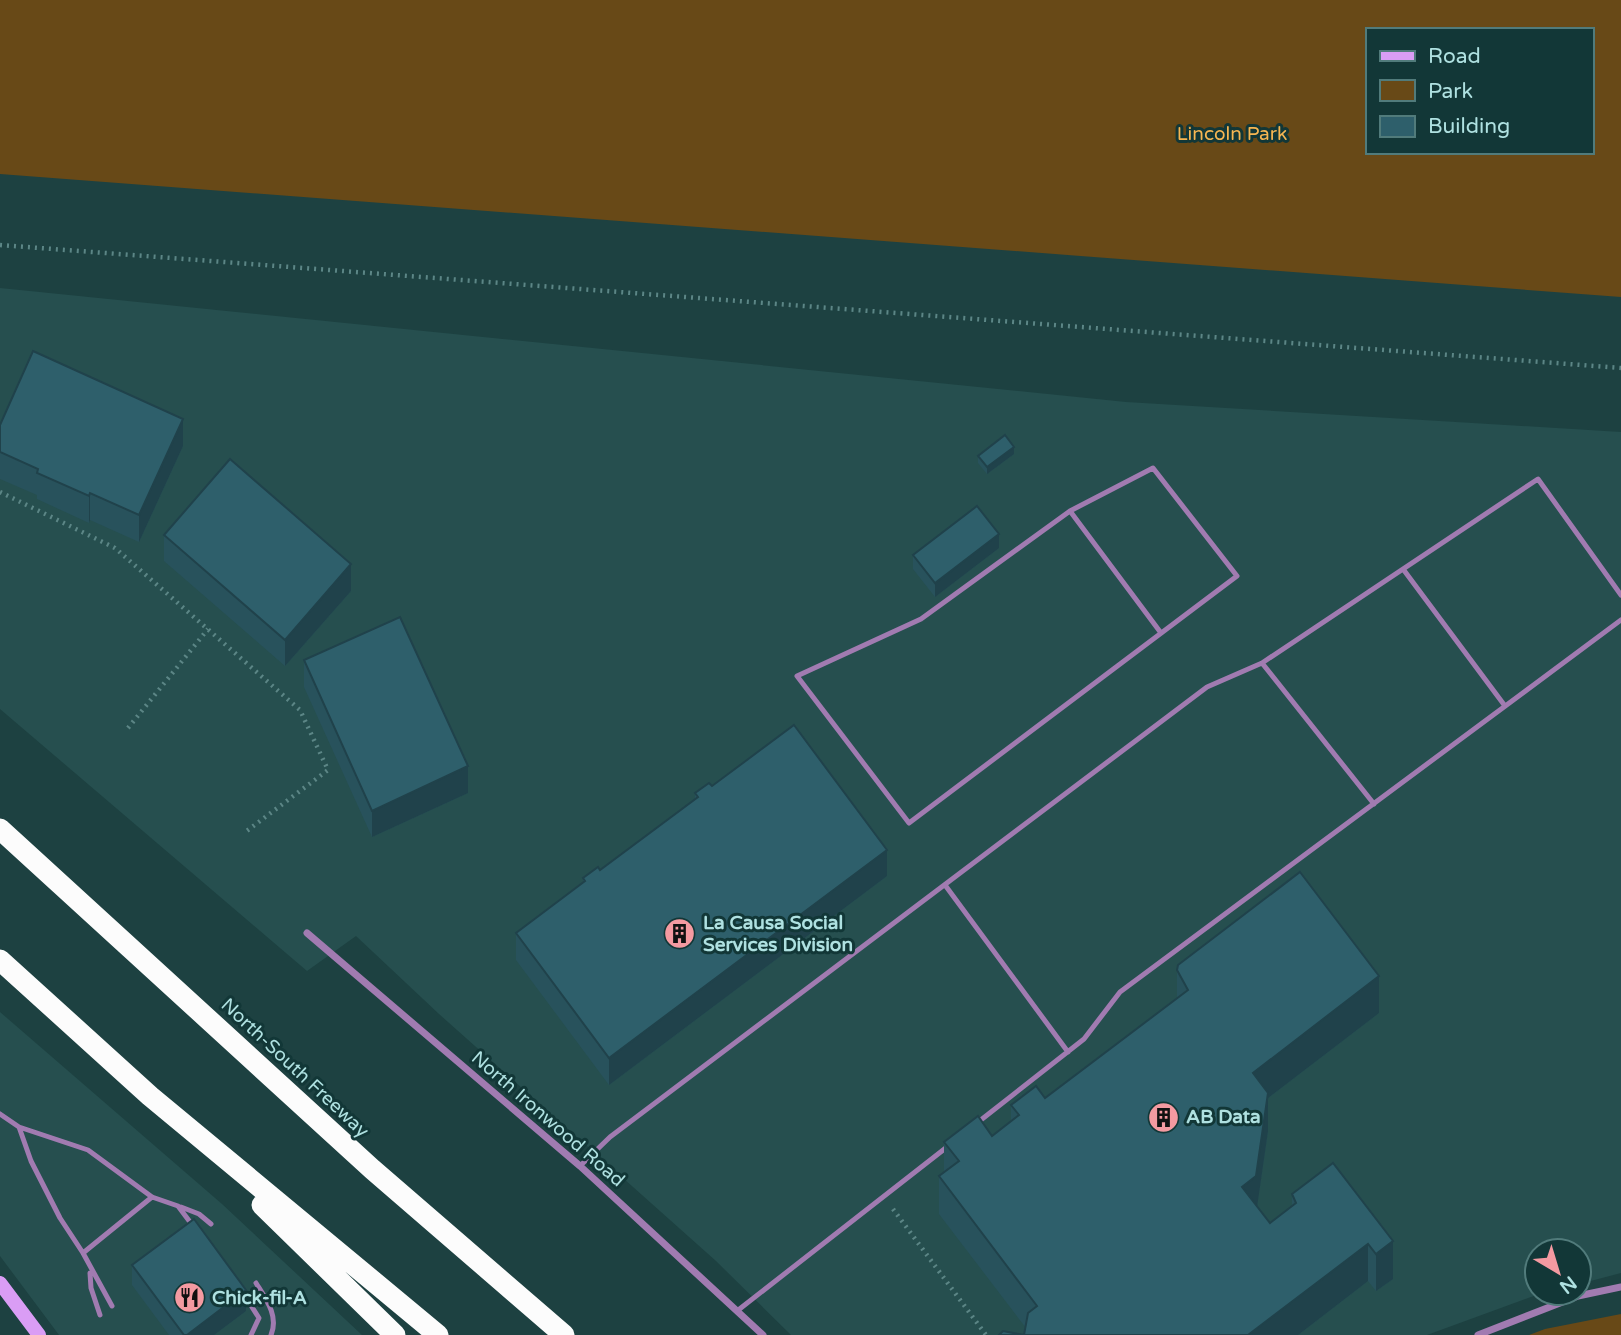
<svg xmlns="http://www.w3.org/2000/svg" width="1621" height="1335" viewBox="0 0 1621 1335" font-family="'Varela Round',sans-serif">
  <style>
    .built { fill: #264f4f }
    .green { fill: #684917; fill-rule: evenodd }
    .lines { fill: none; stroke-linecap: round; stroke-linejoin: round }
    .path { stroke: #5c8686; stroke-width: 4.5; stroke-dasharray: 2 5; stroke-linecap: butt }
    .lane { stroke: #a17bb1; stroke-width: 5 }
    .street { stroke: #a17bb1; stroke-width: 7 }
    .secondary { stroke: #da9df5; stroke-width: 14 }
    .highway { stroke: #fcfcfc; stroke-width: 21 }
    .wall { fill: #28525c }
    .shaded-wall { fill: #20424b }
    .building { fill: #2e5f6b; stroke: #20424b; stroke-width: 2 }
    .labels { text-anchor: middle; dominant-baseline: central; stroke-width: 6; stroke-linejoin: round; paint-order: stroke }
    .park-label { font-size: 19px; fill: #f6b652; stroke: #123737 }
    .poi-label { font-size: 19px; font-weight: bold; fill: #afe1e1; stroke: #123737; text-anchor: start }
    .street-label { font-size: 19px; fill: #afe1e1; stroke: #123737 }
  </style>
  <rect width="100%" height="100%" fill="#1d4141"/>
  <path class="built" d="M0 288 1126 402 1621 432V1273L1579 1284V1251H1537V1293H1542L1427 1335H791L716 1261 439 1014 356 936 307 971 0 709Z
    M0 1012 222 1204 362 1335H59L0 1256Z"/>
  <path class="green" d="M0 0H1621V297L0 174ZM1367 30H1591V152H1367Z
    M1621 1314V1335H1529L1545 1329Z"/>
  <g class="lines">
    <path class="path" d="M0 245 1621 368
      M0 492 115 548 300 710 328 770 244 833
      M128 728 208 629
      M893 1209 986 1335"/>
    <path class="lane" d="M1070 511 1153 468 1237 576 909 823 797 676 921 619 1070 511 1161 633
      M1403 569 1505 706
      M1262 663 1538 479 1621 595
      M945 885 1068 1052
      M0 1114 19 1127 88 1150 152 1197 178 1206 193 1226
      M977 1123 1084 1039 1120 992 1621 620
      M19 1127 31 1161 60 1218 83 1253 112 1306
      M580 1166 610 1137 1207 687 1262 663 1374 804
      M181 1207 199 1214 211 1224
      M83 1253 152 1197
      M90 1273 91 1288 100 1315
      M256 1283C266 1299 279 1316 271 1335
      M243 1293 259 1318 251 1335
      M737 1311 947 1147"/>
    <path class="street" d="M307 933 580 1166 763 1335
      M1478 1335 1578 1296 1621 1287"/>
    <path class="secondary" d="M0 1283 39 1335"/>
    <path class="highway" d="M0 829 372 1169 564 1335
      M0 960 150 1096 438 1335
      M262 1205 395 1335"/>
  </g>
  <path class="wall" d="M0 425 183 446 139 542 90 520 89 523 37 499V495L0 479Z
    M1014 454 987 474 978 463V456Z
    M164 535 351 591 285 666 164 561Z
    M999 548 935 597 913 569V555Z
    M304 660 468 793 372 837 304 687Z
    M712 786 887 876 609 1085 516 960V933L583 883V878L600 870 695 799V793Z
    M1177 970 1379 1013 1268 1098V1131L1257 1206 1270 1223 1292 1206V1194L1333 1163 1393 1279 1376 1291 1368 1281 1298 1335H999H1024L1026 1328 939 1214V1176L944 1172V1142L992 1136 1011 1121V1105L1045 1098 1177 998Z
    M132 1265 246 1311 214 1335H169L132 1285Z"/>
  <path class="shaded-wall" d="M183 419V446L139 542V515Z
    M1014 447V454L987 474V467Z
    M90 493V520L89 523V496Z
    M999 534V548L935 597V583Z
    M351 564V591L285 666V640Z
    M468 766V793L372 837V811Z
    M887 850V876L609 1085V1058Z
    M1379 976V1013L1268 1098V1131L1256 1214 1242 1187 1253 1073Z
    M1393 1241V1279L1376 1291V1254Z
    M1368 1244V1281L1298 1335H1248Z
    M246 1290V1311L214 1335H187Z"/>
  <path class="building" d="M33 351 183 419 139 515 90 493 89 496 37 473 38 469 0 452V425Z
    M1005 435 1014 447 987 467 978 456Z
    M230 459 351 564 285 640 164 535Z
    M977 506 999 534 935 583 913 555Z
    M400 617 468 766 372 811 304 660Z
    M794 725 887 850 609 1058 516 933 585 881 583 878 598 867 600 870 698 797 695 793 709 783 712 786Z
    M1300 872 1379 976 1253 1073 1268 1093 1256 1176 1242 1187 1270 1223 1296 1203 1292 1194 1333 1163 1393 1241 1376 1254 1368 1244 1248 1335H999L1003 1331 1024 1335 1028 1313 1037 1306 939 1176 959 1161 944 1142 978 1116 992 1136 1019 1115 1011 1105 1036 1086 1045 1098 1188 990 1177 970 1178 965Z
    M194 1219 246 1290 187 1335H184L132 1265Z"/>
  <defs>
    <symbol id="building-disc" viewBox="-11 -11 22 22"><circle r="9.5" fill="#f49aa1" stroke="#123737"/><path d="M-4-6H4V6H1V3H-1V6H-4ZM-2.5-4.3h1.7v1.8h-1.7ZM.8-4.3h1.7v1.8H.8ZM-2.5-1h1.7V.8h-1.7ZM.8-1h1.7V.8H.8Z" fill="#111"/></symbol>
    <symbol id="restaurant-disc" viewBox="-11 -11 22 22"><circle r="9.5" fill="#f49aa1" stroke="#123737"/><path d="M-5-6h1v4h1v-4h1v4h1v-4h1v5L-1.5 .5V6h-2V.5L-5-1ZM5-6V6H3V1.5H1.5Q1.5-4 5-6Z" fill="#111"/></symbol>
  </defs>
  <g fill-rule="evenodd">
    <use href="#building-disc" x="662" y="916" width="35" height="35"/>
    <use href="#building-disc" x="1146" y="1100" width="35" height="35"/>
    <use href="#restaurant-disc" x="172" y="1280" width="35" height="35"/>
  </g>
  <g class="labels">
    <g class="park-label">
      <text x="1232" y="134">Lincoln Park</text>
    </g>
    <g class="poi-label">
      <text x="703" y="923">La Causa Social<tspan x="703" dy="22">Services Division</tspan></text>
      <text x="1186" y="1117">AB Data</text>
      <text x="212" y="1298">Chick-fil-A</text>
    </g>
    <g class="street-label">
      <text transform="translate(295 1068) rotate(43)">North-South Freeway</text>
      <text transform="translate(548 1119) rotate(41)">North Ironwood Road</text>
    </g>
  </g>
  <rect x="1366" y="28" width="228" height="126" fill="#123737" stroke="#517b7b" stroke-width="2"/>
  <rect x="1380" y="51" width="35" height="10" fill="#da9df5" stroke="#517b7b" stroke-width="2"/>
  <text x="1428" y="63" font-size="21" fill="#afe1e1">Road</text>
  <rect x="1380" y="80" width="35" height="21" fill="#684917" stroke="#517b7b" stroke-width="2"/>
  <text x="1428" y="98" font-size="21" fill="#afe1e1">Park</text>
  <rect x="1380" y="116" width="35" height="21" fill="#2e5f6b" stroke="#517b7b" stroke-width="2"/>
  <text x="1428" y="133" font-size="21" fill="#afe1e1">Building</text>
  <g transform="translate(1558 1272) rotate(142)"><circle r="33" fill="#123737" stroke="#517b7b" stroke-width="2"/>
  <path d="M0-5L12 26L0 18L-12 26Z" fill="#f49aa1"/>
  <text y="-10" font-size="19" font-weight="bold" text-anchor="middle" fill="#afe1e1">N</text>
  </g>
</svg>
